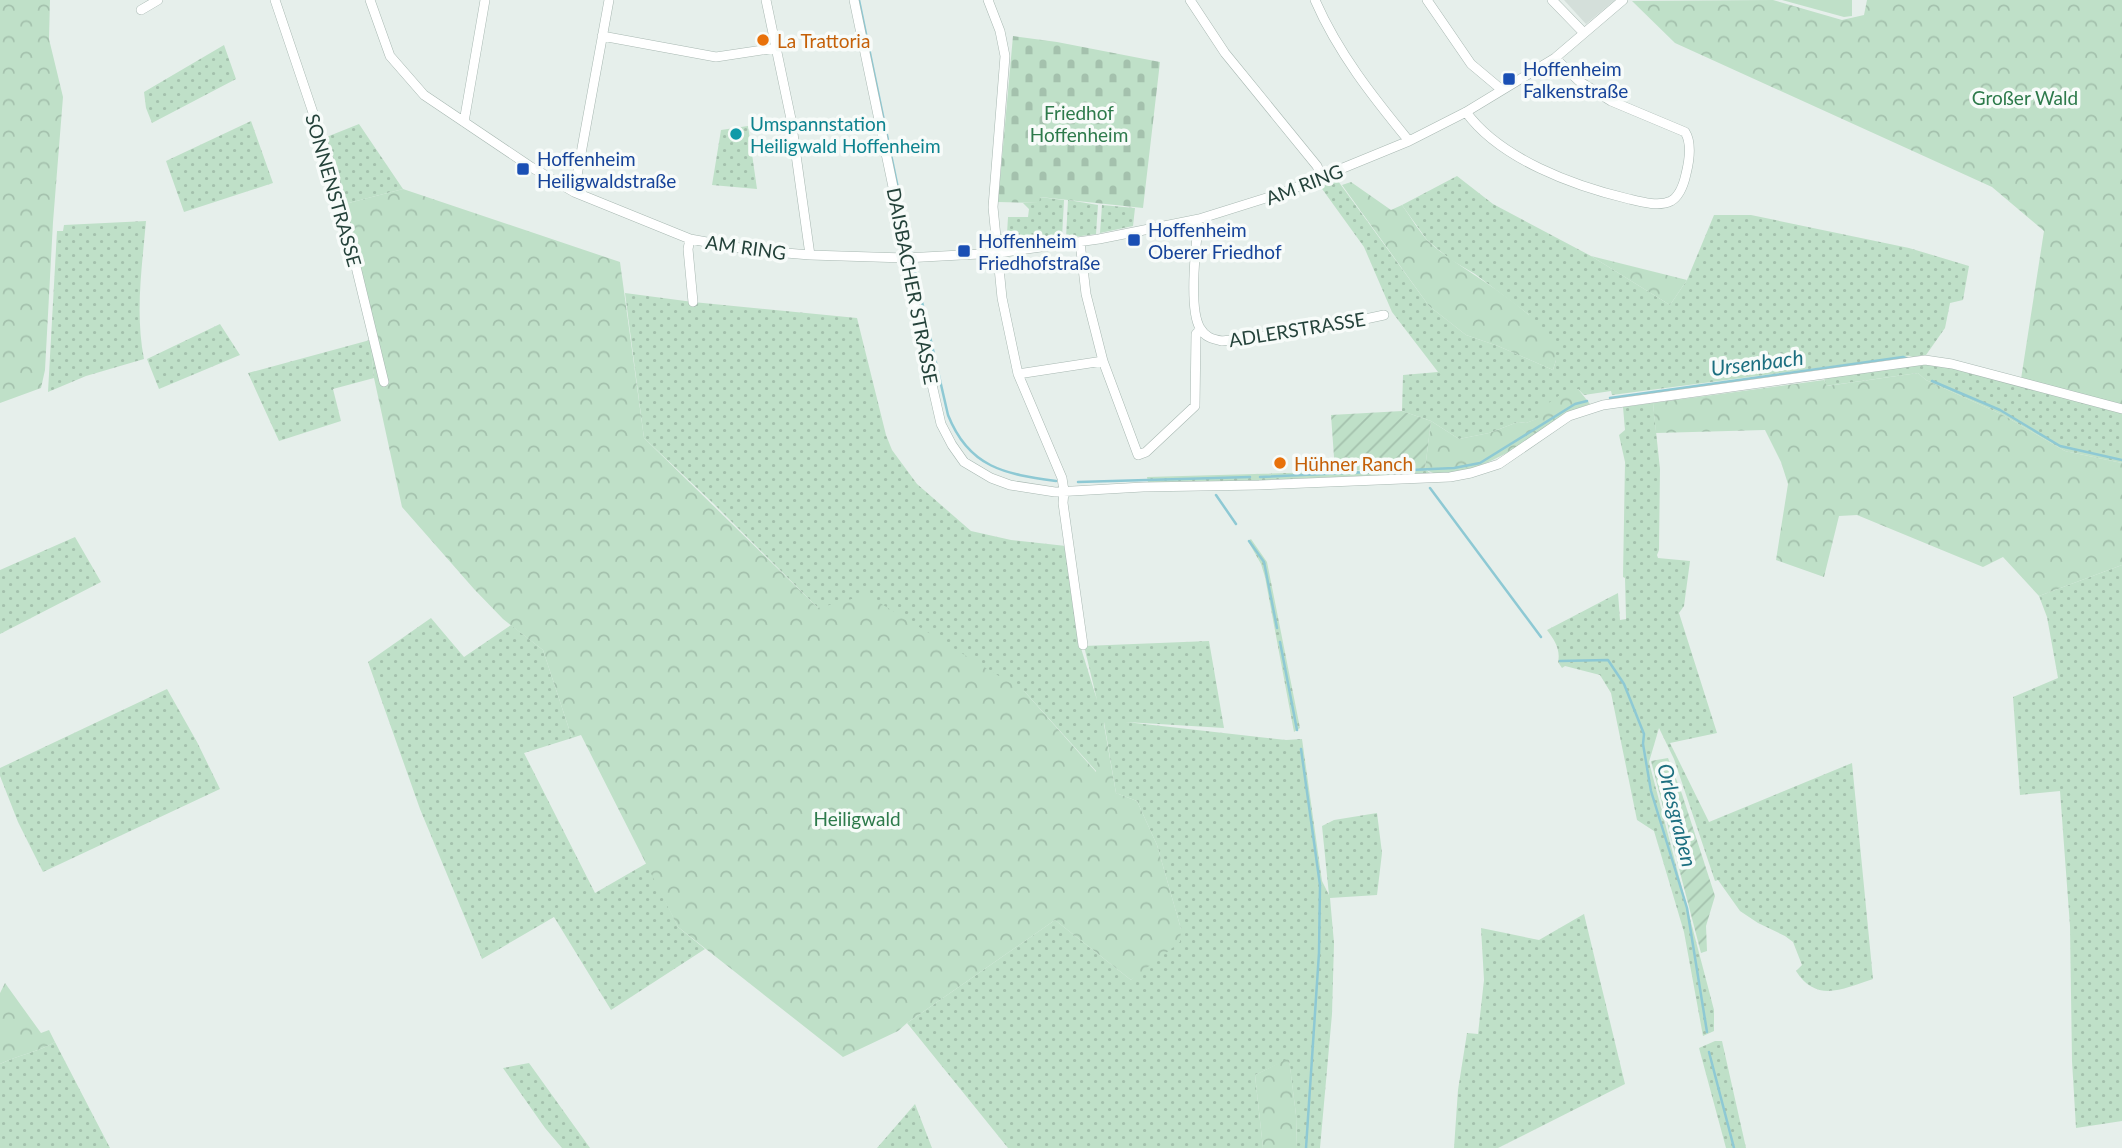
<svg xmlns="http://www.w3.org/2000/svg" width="2122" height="1148" viewBox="0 0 2122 1148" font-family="Lato,sans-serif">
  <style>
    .built { fill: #d4dfda }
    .grass { fill: url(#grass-dots) }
    .forest { fill: url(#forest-crowns) }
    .cemetery { fill: url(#cemetery-stones) }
    .garden { fill: url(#garden-furrows) }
    .pitch { fill: #bfe0c8 }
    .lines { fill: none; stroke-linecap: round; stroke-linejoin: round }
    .stream { stroke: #8ec9d4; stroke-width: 2.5 }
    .street-casing { stroke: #a8b8b2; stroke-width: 10 }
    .street { stroke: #fff; stroke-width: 9 }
    .food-dot { fill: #e8710a; stroke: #f7fbf9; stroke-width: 2.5 }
    .transit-dot { fill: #1a4fb4; stroke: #f7fbf9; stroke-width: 2.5 }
    .culture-dot { fill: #0f9aa8; stroke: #f7fbf9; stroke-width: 2.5 }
    .labels { text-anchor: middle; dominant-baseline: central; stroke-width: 7; stroke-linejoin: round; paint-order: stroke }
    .food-label { font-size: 19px; fill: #c56008; stroke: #f7fbf9; text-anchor: start }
    .transit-label { font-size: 19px; fill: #164399; stroke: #f7fbf9; text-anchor: start }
    .park-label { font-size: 19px; fill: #2d7a4b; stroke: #f7fbf9 }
    .culture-label { font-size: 19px; fill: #0d838f; stroke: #f7fbf9; text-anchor: start }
    .street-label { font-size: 19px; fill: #24423a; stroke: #f7fbf9 }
    .water-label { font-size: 21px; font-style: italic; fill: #1c6f80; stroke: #f7fbf9 }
  </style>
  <defs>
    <pattern id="grass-dots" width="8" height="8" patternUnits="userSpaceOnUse" patternTransform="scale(1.75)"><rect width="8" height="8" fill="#bfe0c8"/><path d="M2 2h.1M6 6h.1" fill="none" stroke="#a4c1ad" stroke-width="1.8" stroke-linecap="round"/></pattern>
    <pattern id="forest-crowns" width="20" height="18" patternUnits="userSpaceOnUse" patternTransform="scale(1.75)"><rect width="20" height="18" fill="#bfe0c8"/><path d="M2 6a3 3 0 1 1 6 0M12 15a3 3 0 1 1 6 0" fill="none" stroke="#a4c1ad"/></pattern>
    <pattern id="cemetery-stones" width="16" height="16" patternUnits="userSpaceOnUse" patternTransform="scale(1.75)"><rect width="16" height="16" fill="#bfe0c8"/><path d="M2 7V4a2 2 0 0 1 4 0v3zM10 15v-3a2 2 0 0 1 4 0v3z" fill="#a4c1ad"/></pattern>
    <pattern id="garden-furrows" width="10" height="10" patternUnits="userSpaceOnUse" patternTransform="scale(1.75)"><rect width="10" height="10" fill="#bfe0c8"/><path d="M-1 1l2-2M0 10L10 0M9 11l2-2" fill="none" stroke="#a4c1ad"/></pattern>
  </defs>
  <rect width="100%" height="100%" fill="#e6efeb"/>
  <path class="built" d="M1564 0H1615L1586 24Z"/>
  <path class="grass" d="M224 45 236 79 152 123 146 108 144 92Z
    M251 121 273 183 184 212 166 161Z
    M359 124 403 189 337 206 324 138Z
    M748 126 757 189 712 185 721 130Z
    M1457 176 1493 204 1591 256 1670 305 1687 280 1714 215H1751L1909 248 1969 266 1963 300 1950 303 1945 328 1926 355 1913 357 1909 356 1612 395 1611 391 1584 395 1578 389 1540 418 1526 423 1518 422 1489 433 1459 439 1431 421 1402 411 1403 375 1438 372 1392 312 1364 247 1320 186 1338 181 1429 306 1466 335 1498 346 1553 370 1556 360 1528 314 1475 274 1451 260 1427 240 1402 205Z
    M1039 197 1064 200 1062 238 1012 244 1004 243 1000 234H1007L1008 217H1028L1029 209 1023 203H1039Z
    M1068 200 1098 205 1096 234 1066 238Z
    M1102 205 1135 208 1133 226 1100 233Z
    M146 221C142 267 135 313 144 359L86 376 48 392 57 231H63L64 225Z
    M625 293 693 302 857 318 886 435 892 450 917 484 971 531 1011 540 1066 546 1080 645 1097 700 1084 646 1209 641 1224 728 1126 722 1286 740 1302 739 1322 881 1329 895 1322 826 1334 820 1377 813 1382 853 1377 895 1330 898 1334 943 1332 1014 1320 1148H1297L1296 1115 1289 1059 1255 1075 1263 1148H1008L907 1023 1055 920 1131 980 1181 929 1157 845 1137 801 1116 793 1104 722 1097 772 1025 692 818 608 714 504 644 438Z
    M220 324 240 355 159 389 147 359Z
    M370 340 374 378 333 389 341 421 279 441 248 373Z
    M1925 364 1943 365 2122 411V463L2065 451 2003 415 1926 380 1918 373 1826 386 1824 378Z
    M1653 403 1660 469 1659 550 1657 555 1658 558 1690 561 1684 606 1679 613 1717 733 1670 743 1709 822 1852 763 1873 979C1844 988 1817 1004 1796 971L1802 965 1793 942 1785 936 1758 923 1740 911 1718 880 1715 881 1674 759 1659 728 1649 762 1714 1010V1031L1703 1036 1684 932 1654 831 1637 820 1611 693 1600 675 1565 666 1562 668 1558 662C1561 650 1554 639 1547 630L1618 593 1620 620 1626 619 1625 578 1623 577 1625 462 1619 435 1625 430 1623 407Z
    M1425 469 1430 473 1243 481 1148 482 1147 477Z
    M75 537 101 582 0 634V570Z
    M1251 539 1267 562 1300 728 1294 732 1265 577 1261 564 1248 541Z
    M2122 565V1121L2076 1128 2072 1061 2070 926 2060 791 2020 795 2013 697 2058 678 2047 617 2039 596Z
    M431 618 464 657 511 625 543 650 572 738 524 753 595 893 647 863 678 927 705 949 611 1010 554 917 482 959 420 809 368 662Z
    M167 689 197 742 220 789 43 872 18 822 0 776V768Z
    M1584 914 1625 1084 1498 1148H1454L1458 1090 1467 1033 1478 1034 1484 980 1481 928 1539 940Z
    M1715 1041H1722L1746 1148H1726L1699 1048Z
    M55 1042 110 1148H0V1064C18 1055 38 1052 55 1042Z
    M529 1063 590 1148H562L545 1128 503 1068Z
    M915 1104 932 1148H877Z"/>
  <path class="forest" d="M0 0H50L49 39 63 97 53 222 45 370 41 388 0 403Z
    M1773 0 1842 20 1864 15 1867 0H2122V407L2021 379 2044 231 1992 187 1675 43 1632 1Z
    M1351 182 1391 210 1402 205C1410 216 1418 230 1427 240 1456 270 1557 315 1556 360 1556 360 1553 370 1553 370L1498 346 1466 335 1429 306 1342 185Z
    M403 189 620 262 644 438 818 608 867 595 1025 692 1096 772 1103 719 1116 793 1137 801 1157 845 1181 929 1180 942 1131 980 1055 920 907 1023 898 1031 843 1057 678 927 581 735 572 738 543 650 503 619 474 589 402 507 374 378 370 340 337 206Z
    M1591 256 1687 280 1670 305Z
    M1918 373 1926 380 2003 415 2065 451 2122 463V565L2039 596 2003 557 1983 567 1857 515 1839 516 1824 577 1776 560 1788 484 1781 462 1765 430 1656 433 1653 403 1824 380 1827 386Z
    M1578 389 1590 404 1579 408C1549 427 1459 493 1425 469L1431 421 1459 439 1489 433 1518 422 1526 423 1539 418 1540 409 1567 390Z
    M5 983 41 1033 49 1030 55 1042C38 1052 18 1055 0 1064V993Z
    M1289 1058 1296 1115 1297 1148H1263L1255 1075Z"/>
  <path class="cemetery" d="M1013 36 1057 42 1160 62 1143 208 1040 197 1039 203 998 202Z"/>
  <path class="garden" d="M1402 411 1431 421 1425 469 1335 471 1331 415Z
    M1668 758 1682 794 1715 896 1706 926 1707 951 1701 953 1651 761Z"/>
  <path class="pitch" d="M1782 0H1852V16L1844 17Z"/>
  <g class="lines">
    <path class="stream" d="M859 0 911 251
      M914 267 948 415C969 468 1005 474 1056 481
      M1932 381 2000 410 2060 446 2122 460
      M1610 398 1903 357 1908 359
      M1260 477 1454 468 1480 463 1575 404 1587 401
      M1078 482 1250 477
      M1430 488 1541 637
      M1216 495 1236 524
      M1249 541 1264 562 1277 628
      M1280 642 1297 730
      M1560 661 1608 660 1624 684 1644 734 1643 744 1651 791 1687 908 1707 1032
      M1301 749 1320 885 1319 953 1306 1148
      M1709 1052 1734 1148"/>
    <defs>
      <path id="street" d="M275 0 333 172 384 382
        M370 0 390 56 424 95 531 167 574 192 690 239 751 250 810 255 905 258 998 253 1099 239 1199 219 1282 193 1409 141 1466 112 1555 58 1623 0
        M766 0 791 119 810 255
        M854 0 903 235 905 258 920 332 941 424 952 445 964 462 991 478 1010 485 1055 492 1143 487 1259 485 1450 477 1471 473 1499 464 1569 416 1603 405 1925 360 1952 364 2122 409
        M988 0 1000 31 1005 56 993 207 1002 298 1018 374 1062 478 1064 491 1063 503 1083 645
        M1190 0 1225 53 1317 166 1322 178
        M1315 0C1338 53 1373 97 1409 141
        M1427 0 1471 64 1502 90
        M1552 0 1584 33
        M141 10 158 0
        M602 36 716 57 776 48
        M1466 112C1500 159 1574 186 1629 199 1641 202 1659 207 1671 201 1680 196 1684 183 1686 174 1689 162 1692 143 1685 132L1611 101 1579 81 1555 58
        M464 122 485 0
        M574 192 609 0
        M1199 219C1196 243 1188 308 1200 328 1205 337 1212 339 1222 341L1314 330 1384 315
        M690 239 688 249 693 302
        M1080 242 1086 294 1103 361 1138 455 1146 452 1195 406 1196 334 1200 330
        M1018 374 1103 361"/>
    </defs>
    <use href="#street" class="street-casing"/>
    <use href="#street" class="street"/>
  </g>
  <g class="food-dot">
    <circle cx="763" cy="40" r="7"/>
    <circle cx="1280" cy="463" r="7"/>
  </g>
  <g class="transit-dot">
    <rect x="1502" y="72" width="14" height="14" rx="3.5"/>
    <rect x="516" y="162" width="14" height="14" rx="3.5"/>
    <rect x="1127" y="233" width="14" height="14" rx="3.5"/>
    <rect x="957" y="244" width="14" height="14" rx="3.5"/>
  </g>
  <circle class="culture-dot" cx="736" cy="134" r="7"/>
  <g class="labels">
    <g class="food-label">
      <text x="777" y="40">La Trattoria</text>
      <text x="1294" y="463">Hühner Ranch</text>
    </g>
    <g class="transit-label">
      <text x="1523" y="68">Hoffenheim<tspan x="1523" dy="22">Falkenstraße</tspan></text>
      <text x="537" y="158">Hoffenheim<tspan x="537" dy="22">Heiligwaldstraße</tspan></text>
      <text x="1148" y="229">Hoffenheim<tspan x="1148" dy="22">Oberer Friedhof</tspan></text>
      <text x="978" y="240">Hoffenheim<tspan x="978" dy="22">Friedhofstraße</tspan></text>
    </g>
    <g class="park-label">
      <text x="2025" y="97">Großer Wald</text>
      <text x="1079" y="112">Friedhof<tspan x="1079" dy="22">Hoffenheim</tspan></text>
      <text x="857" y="818">Heiligwald</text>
    </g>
    <g class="culture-label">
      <text x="750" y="123">Umspannstation<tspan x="750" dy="22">Heiligwald Hoffenheim</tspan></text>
    </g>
    <g class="street-label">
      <text transform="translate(1304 184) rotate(-21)">AM RING</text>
      <text transform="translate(334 190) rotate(74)">SONNENSTRASSE</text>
      <text transform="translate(746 247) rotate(8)">AM RING</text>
      <text transform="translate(913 286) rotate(79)">DAISBACHER STRASSE</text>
      <text transform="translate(1297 329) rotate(-9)">ADLERSTRASSE</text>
    </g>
    <g class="water-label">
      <text transform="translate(1757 362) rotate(-7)">Ursenbach</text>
      <text transform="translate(1678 815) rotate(76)">Orlesgraben</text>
    </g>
  </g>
</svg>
